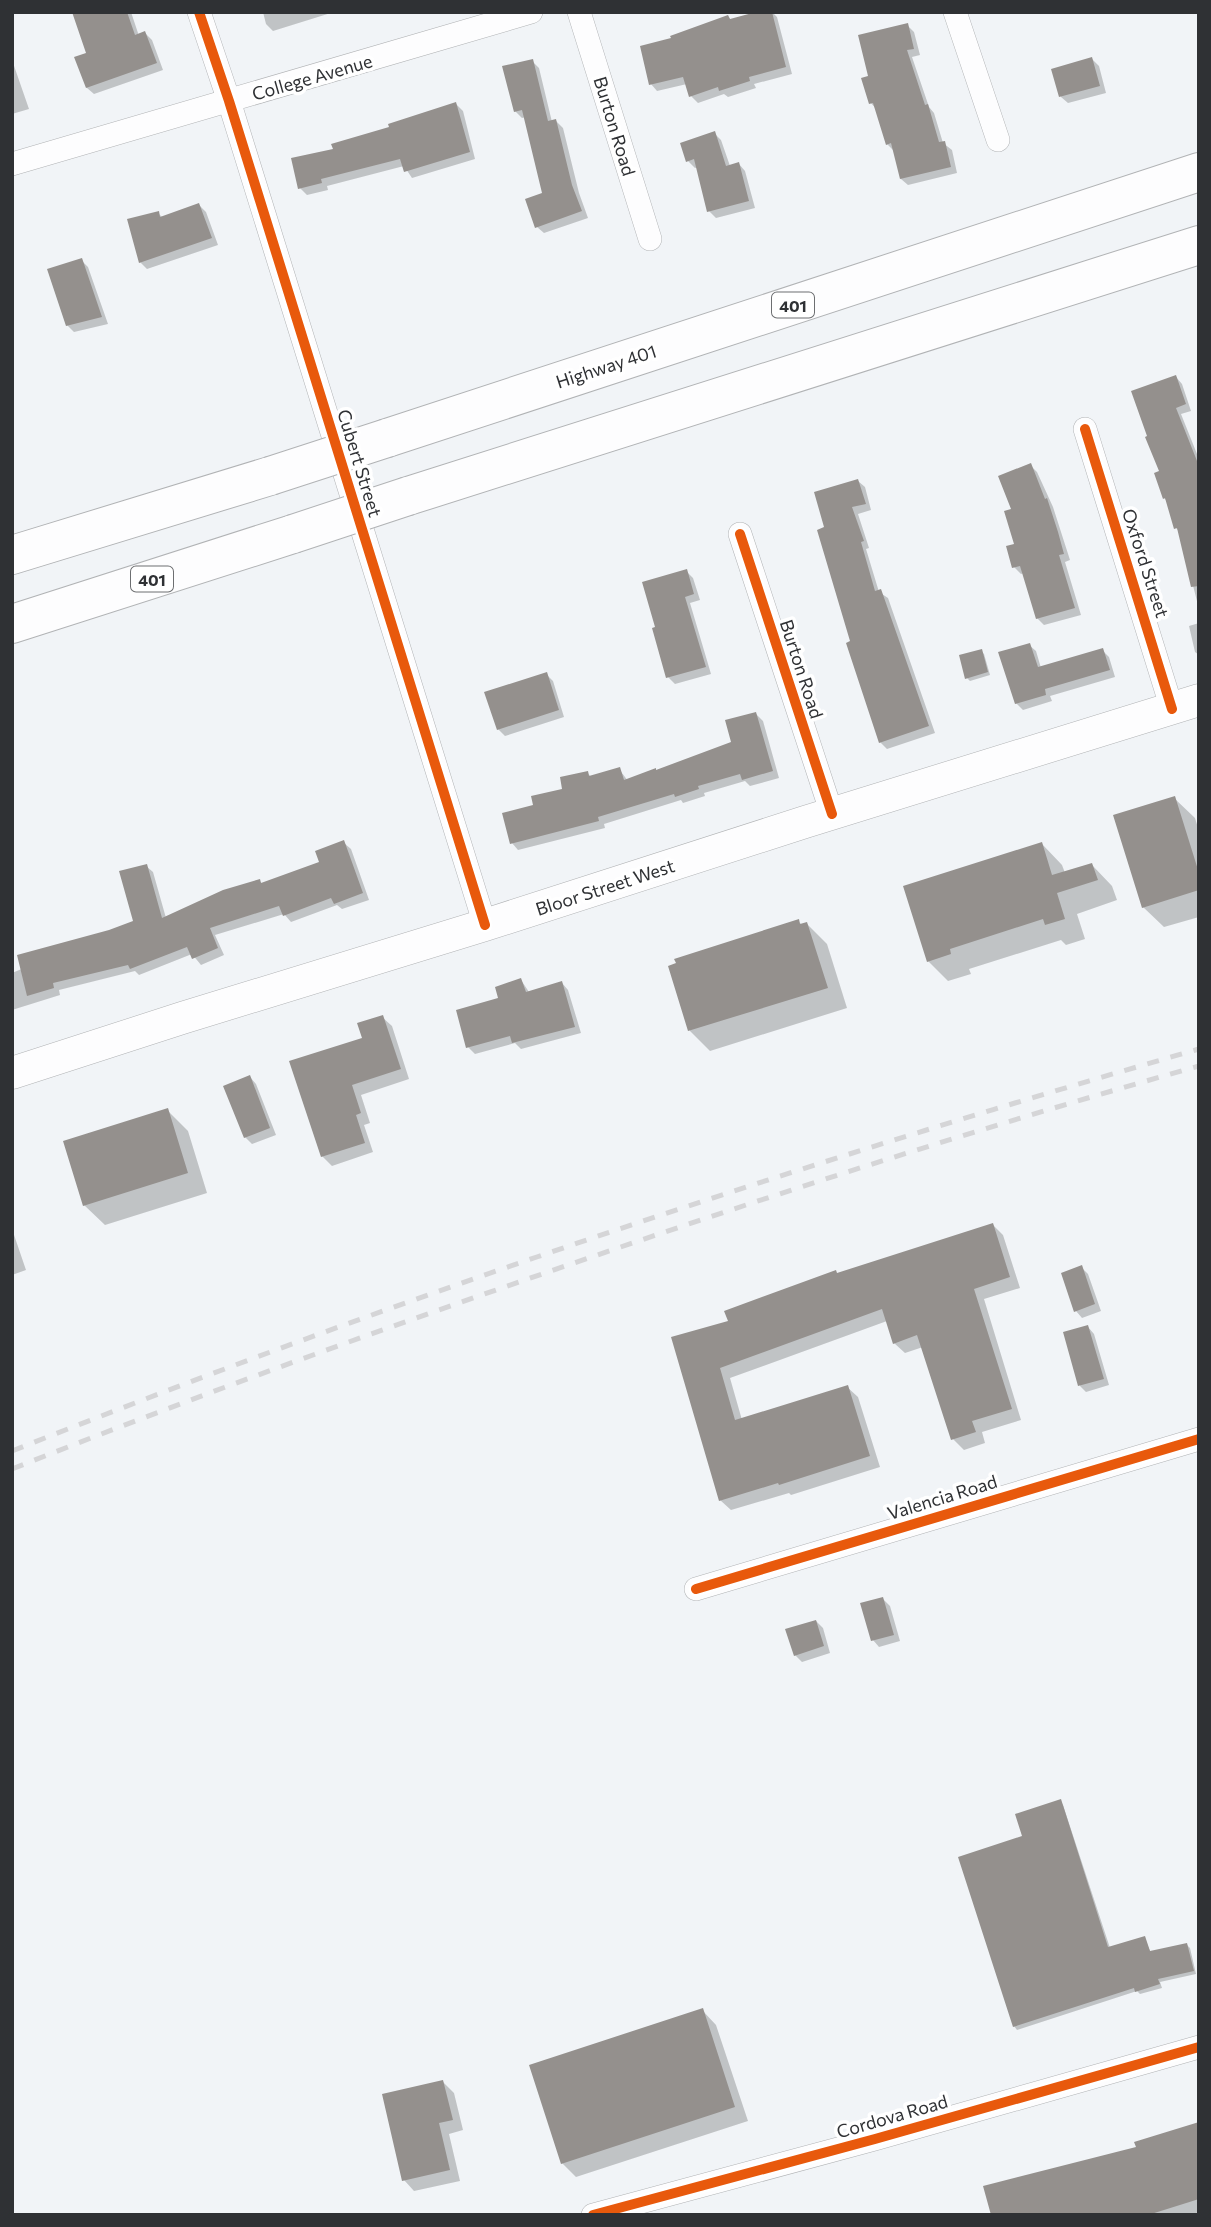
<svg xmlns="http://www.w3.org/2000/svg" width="1211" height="2227" viewBox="0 0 1211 2227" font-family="Commissioner,sans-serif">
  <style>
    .shadow { fill: #0003 }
    .building { fill: #94908d }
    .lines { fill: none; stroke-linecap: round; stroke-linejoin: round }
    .street-casing { stroke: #b1b3b5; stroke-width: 24 }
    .secondary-casing { stroke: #b1b3b5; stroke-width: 33 }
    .highway-casing { stroke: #b1b3b5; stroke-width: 40 }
    .street { stroke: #fdfdfe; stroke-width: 23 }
    .secondary { stroke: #fdfdfe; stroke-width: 32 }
    .highway { stroke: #fdfdfe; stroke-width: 38 }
    .rail { stroke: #d5d5d7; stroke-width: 5; stroke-dasharray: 12 12; stroke-linecap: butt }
    .highway-bridge-casing { stroke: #b1b3b5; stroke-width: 40; stroke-linecap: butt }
    .highway-bridge { stroke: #fdfdfe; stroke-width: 38 }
    .cycleway-casing { stroke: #fff; stroke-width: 15 }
    .cycleway { stroke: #e8590c; stroke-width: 10 }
    .labels { text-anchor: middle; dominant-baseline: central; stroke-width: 7; stroke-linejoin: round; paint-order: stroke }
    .shield { fill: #fff; stroke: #6d6f71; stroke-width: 2 }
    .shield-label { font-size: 16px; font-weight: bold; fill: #2f3134 }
    .street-label { font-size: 18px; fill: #2f3134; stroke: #fff }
  </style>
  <rect width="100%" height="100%" fill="#f1f4f7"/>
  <path class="shadow" d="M75 12H131L139 36 145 33 152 40 163 70 94 94 87 88 88 54Z
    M263 12H334L273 31 266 24Z
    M762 12H772L777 17 792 74 754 84 756 88 728 97 724 94 698 103 691 96 687 84 657 91 651 84 673 40 728 17 732 21Z
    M907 25 914 32 920 55 912 57 929 107 934 113 943 143 952 150 957 173 908 185 901 179 895 152 887 144 877 110 871 103 870 77Z
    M1092 59 1099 66 1106 93 1068 103 1061 97 1053 70Z
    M12 60 29 109 12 114Z
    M532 61 539 68 552 122 556 121 563 128 579 193 588 218 544 233 537 227 544 194 526 117 522 118 515 111Z
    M456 104 463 111 475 159 412 178 404 166 327 186 328 190 307 195 300 188 335 150Z
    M714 133 721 140 730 166 739 164 745 171 755 208 716 218 709 211 698 167 695 168 688 161Z
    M199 205 206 212 218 245 147 269 140 262 158 213 163 218Z
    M81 260 88 267 108 324 74 332 67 325Z
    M1176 377 1182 384 1191 411 1181 414 1199 459V609L1179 531 1176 528 1168 502 1164 498 1161 472Z
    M1030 465 1037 472 1053 507 1070 560 1065 562 1081 615 1044 625 1037 618 1024 573 1021 574 1014 567 1016 546 1013 510Z
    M858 481 865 487 871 510 858 514 869 548 866 549 879 592 888 598 935 733 887 749 880 742 852 642 826 529Z
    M686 571 693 578 700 600 690 603 711 674 675 684 668 677Z
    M1199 623V655L1195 652 1189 626Z
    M1029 645 1036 651 1041 668 1102 650 1109 657 1115 677 1050 696 1052 701 1023 710 1016 703Z
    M981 651 984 654 990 675 970 681 967 678Z
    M546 674 553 681 564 717 505 736 498 729Z
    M756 714 763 721 779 778 750 786 745 781 704 793 705 796 683 803 681 800 604 824 605 828 518 850 512 843 535 807 564 790 587 772 591 777 619 769 628 781 733 743Z
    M1174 798 1195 818 1199 831V917L1164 927 1143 907Z
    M344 843 351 849 369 900 342 909 337 905 291 922 284 914 215 935 224 955 201 965 192 954 139 975 135 971 59 990 60 995 12 1010V973L135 922 146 866 153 872 166 918 259 881 263 884 321 863Z
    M1042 844 1062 865 1065 873 1092 865 1112 886 1117 900 1077 914 1085 939 1066 945 1061 940 969 969 971 974 948 981 928 961Z
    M798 921 802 925 807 924 827 944 847 1008 710 1051 690 1031 670 967Z
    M521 980 529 992 562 983 568 990 581 1033 521 1049 515 1043 475 1054 468 1047 500 999Z
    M382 1017 392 1026 409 1079 361 1095 370 1123 364 1125 373 1152 332 1166 322 1156 365 1039Z
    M250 1077 256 1084 276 1135 252 1144 245 1137Z
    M167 1110 188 1131 207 1193 105 1225 84 1205Z
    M993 1225 1003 1235 1020 1288 984 1299 1021 1420 982 1432 985 1443 964 1450 953 1439 923 1347 905 1353 894 1343 887 1321 730 1378 742 1420 847 1387 858 1397 880 1467 791 1495 789 1493 731 1510 720 1500 673 1338 731 1322 838 1274Z
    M12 1229 26 1270 12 1275Z
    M1081 1267 1088 1274 1101 1311 1082 1318 1076 1311Z
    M1088 1327 1094 1334 1109 1385 1086 1392 1080 1386Z
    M883 1599 890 1606 900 1641 879 1647 873 1640Z
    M816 1621 823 1628 830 1653 802 1662 795 1655Z
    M1060 1801 1063 1805 1110 1948 1144 1938 1151 1953 1187 1945 1190 1948 1196 1974 1160 1982 1162 1988 1140 1994 1137 1991 1017 2030 1014 2026 1024 1837Z
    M702 2010 716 2025 748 2121 576 2177 562 2163Z
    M443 2082 454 2093 463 2130 449 2134 460 2181 414 2191 404 2180Z
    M1199 2124V2212L1191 2215H993Z"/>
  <path class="building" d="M72 12H127L135 35 145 31 157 63 86 88 74 57 86 53Z
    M756 12H772L786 67 749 77 750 81 719 91 718 87 689 97 683 77 649 85 640 46 671 38 670 36 728 15 730 19Z
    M908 23 914 49 907 50 925 105 928 104 939 142 945 141 951 167 900 179 891 143 886 145 873 103 869 104 861 78 868 76 858 35Z
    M1092 57 1100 86 1059 97 1051 69Z
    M533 59 548 121 556 119 572 185 582 211 535 228 525 199 542 193 522 110 514 112 502 66Z
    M456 102 470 152 404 172 400 159 321 179 322 183 298 189 291 158 333 149 331 144 389 127 388 124Z
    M715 131 726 166 739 162 749 201 707 212 694 159 686 162 680 143Z
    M199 203 212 238 139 263 127 219 159 211 160 217Z
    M82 258 102 317 66 326 47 269Z
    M1176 375 1186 404 1176 408 1199 466V586L1191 587 1177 528 1174 529 1165 498 1163 499 1154 473 1159 471 1145 437 1147 436 1131 391Z
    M1031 463 1045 499 1047 498 1058 532 1064 554 1059 555 1075 608 1036 619 1020 566 1012 568 1006 546 1014 544 1004 511 1011 509 998 476Z
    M858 479 866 504 852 507 864 541 861 542 875 591 881 589 929 726 879 743 846 643 850 641 817 530 824 527 814 492Z
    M687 569 694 594 685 597 706 667 666 678 652 628 655 627 642 582Z
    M1030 643 1038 667 1103 648 1110 670 1045 689 1046 695 1015 704 998 652Z
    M982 649 988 672 965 679 959 655Z
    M547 672 559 710 497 730 484 692Z
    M756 712 773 771 742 780 740 774 698 786 699 789 675 797 674 794 598 817 599 821 510 844 502 813 533 805 531 796 562 789 560 777 588 771 589 776 620 767 624 780 656 768V770L731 742 725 720Z
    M1175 796 1199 873V890L1142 908 1113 815Z
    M344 840 363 893 334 904 331 898 283 916 279 906 210 928 218 948 192 959 187 947 130 969 128 965 53 983 54 988 27 996 17 955 109 930 133 921 119 871 147 864 162 918 223 890 260 879 261 883 319 862 315 851Z
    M1042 842 1052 875 1092 863 1098 880 1057 893 1065 919 1045 925 1043 919 950 949 951 954 927 962 903 886Z
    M799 919 800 924 807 922 828 988 688 1031 668 966 676 963 674 959Z
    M521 978 526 992 562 981 575 1027 512 1043 510 1036 466 1048 456 1010 498 998 495 987Z
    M383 1015 401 1069 352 1085 361 1113 356 1115 365 1143 321 1157 289 1061 362 1038 357 1023Z
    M250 1075 270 1128 244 1138 223 1086Z
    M168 1108 188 1173 83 1206 63 1141Z
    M993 1223 1010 1277 974 1289 1012 1409 972 1421 976 1432 951 1440 917 1335 893 1344 882 1309 720 1368 735 1420 848 1385 870 1456 779 1485 778 1483 719 1501 671 1337 728 1321 724 1311 836 1270 837 1273Z
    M1082 1265 1095 1304 1074 1312 1061 1273Z
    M1088 1325 1104 1379 1078 1386 1063 1332Z
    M883 1597 894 1635 871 1641 860 1603Z
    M816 1620 824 1646 794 1656 785 1629Z
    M1061 1799 1108 1947 1145 1936 1150 1951 1187 1943 1194 1971 1158 1979 1160 1984 1135 1992 1134 1988 1013 2027 958 1857 1022 1836 1015 1814Z
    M703 2008 735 2107 561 2164 529 2065Z
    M443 2080 453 2120 439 2123 450 2170 402 2181 382 2094Z
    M1199 2122V2199L1148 2215H991L983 2186 1136 2147 1134 2142Z"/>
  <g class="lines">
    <defs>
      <path id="street" d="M199 12 229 101 485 925
        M579 12 650 239
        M955 12 998 140
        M12 164 531 12
        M1085 429 1172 709
        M740 534 832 814
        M696 1589 1199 1439
        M593 2215 875 2139 1199 2047"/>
      <path id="secondary" d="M12 1073 182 1018 485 925 805 822 1199 700"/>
      <path id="highway" d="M387 438 1199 172
        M408 496 1199 245
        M12 555 270 476
        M12 624 293 534"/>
    </defs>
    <use href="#street" class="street-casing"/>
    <use href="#secondary" class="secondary-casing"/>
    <use href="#highway" class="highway-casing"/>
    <use href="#street" class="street"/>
    <use href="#secondary" class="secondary"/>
    <use href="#highway" class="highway"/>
    <path class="rail" d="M12 1451C400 1297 797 1164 1199 1049
      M12 1469C198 1395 385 1328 574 1263 780 1192 989 1125 1199 1066"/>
    <defs>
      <path id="highway-bridge" d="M270 476 387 438
        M293 534 408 496"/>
    </defs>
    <use href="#highway-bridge" class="highway-bridge-casing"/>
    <use href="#highway-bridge" class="highway-bridge"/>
    <defs>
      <path id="cycleway" d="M199 12 229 101 485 925
        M1085 429 1172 709
        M740 534 832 814
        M696 1589 1199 1439
        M593 2215 875 2139 1199 2047"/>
    </defs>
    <use href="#cycleway" class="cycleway-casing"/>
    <use href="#cycleway" class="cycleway"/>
  </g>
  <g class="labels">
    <g class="shield">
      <rect x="772" y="292.5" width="42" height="25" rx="5"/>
      <rect x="131" y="566.5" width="42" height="25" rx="5"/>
    </g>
    <g class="shield-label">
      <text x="793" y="305">401</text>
      <text x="152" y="579">401</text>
    </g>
    <g class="street-label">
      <text transform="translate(312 77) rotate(-16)">College Avenue</text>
      <text transform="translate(615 126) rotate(73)">Burton Road</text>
      <text transform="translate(606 366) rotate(-18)">Highway 401</text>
      <text transform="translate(360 463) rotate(73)">Cubert Street</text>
      <text transform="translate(1146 563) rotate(72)">Oxford Street</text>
      <text transform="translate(802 669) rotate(72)">Burton Road</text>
      <text transform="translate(605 887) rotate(-18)">Bloor Street West</text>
      <text transform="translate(942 1497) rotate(-17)">Valencia Road</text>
      <text transform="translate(892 2116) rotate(-16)">Cordova Road</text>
    </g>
  </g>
  <rect width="1211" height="2227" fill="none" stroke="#2f3134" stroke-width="28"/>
</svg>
